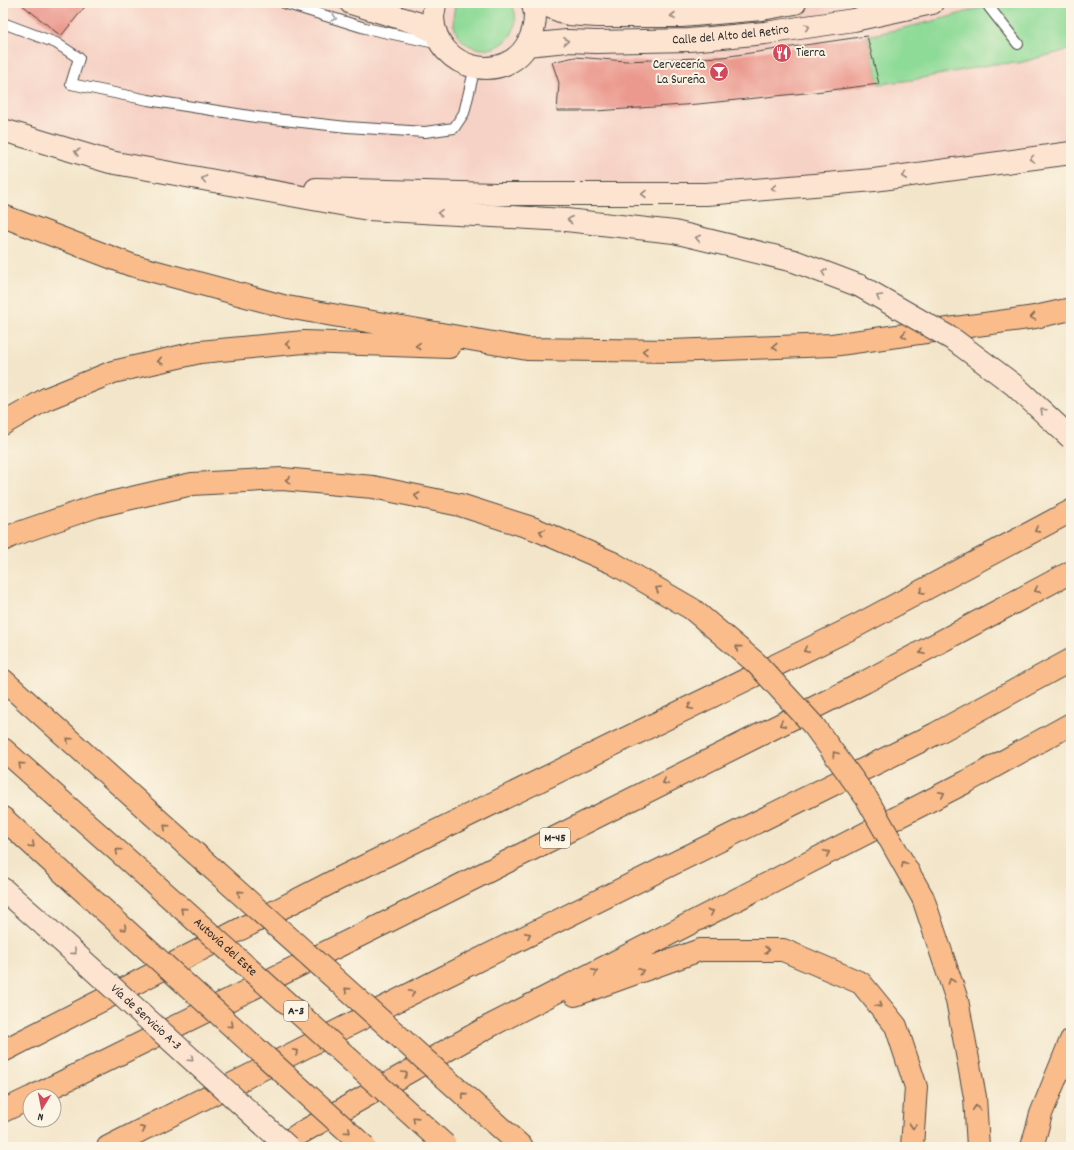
<svg xmlns="http://www.w3.org/2000/svg" width="1074" height="1150" viewBox="0 0 1074 1150" font-family="Dekko,sans-serif">
  <style>
    .built { fill: #f6d1c5 }
    .green { fill: #8eda97; stroke: #5c8261 }
    .building { fill: #eb998e }
    .lines { fill: none; stroke-linecap: round; stroke-linejoin: round }
    .lane-casing { stroke: #494743; stroke-width: 12 }
    .secondary-casing { stroke: #494743; stroke-width: 24 }
    .highway-casing { stroke: #494743; stroke-width: 24 }
    .lane { stroke: #fff; stroke-width: 10 }
    .secondary { stroke: #fde4d0; stroke-width: 22 }
    .highway { stroke: #f9bc8a; stroke-width: 22 }
    .secondary-bridge-casing { stroke: #494743; stroke-width: 24; stroke-linecap: butt }
    .highway-bridge-casing { stroke: #494743; stroke-width: 24; stroke-linecap: butt }
    .secondary-bridge { stroke: #fde4d0; stroke-width: 22 }
    .highway-bridge { stroke: #f9bc8a; stroke-width: 22 }
    .oneway { stroke: #94887e }
    .oneway2 { stroke: #a0a0a0 }
    .oneway3 { stroke: #886c56 }
    .labels { text-anchor: middle; dominant-baseline: central; stroke-width: 4; stroke-linejoin: round; paint-order: stroke }
    .shield { fill: #fcf5e5; stroke: #6a6863; stroke-width: 1 }
    .shield-label { font-size: 12px; font-weight: bold; fill: #2b2b2b }
    .street-label { font-size: 13px; fill: #2b2b2b; stroke: #fcf5e5 }
    .poi-label { font-size: 13px; fill: #2b2b2b; stroke: #fcf5e5; text-anchor: start }
  </style>
  <rect width="100%" height="100%" fill="#fcf5e5"/>
  <filter id="ink" filterUnits="userSpaceOnUse"><feTurbulence type="fractalNoise" baseFrequency=".025" numOctaves="2"/><feDisplacementMap in="SourceGraphic" scale="8" xChannelSelector="R" yChannelSelector="G"/><feConvolveMatrix kernelMatrix="1 2 1 2 8 2 1 2 1" color-interpolation-filters="sRGB"/></filter>
  <filter id="wash" filterUnits="userSpaceOnUse"><feTurbulence type="fractalNoise" baseFrequency=".012" numOctaves="4" result="noise"/><feDisplacementMap in="SourceGraphic" scale="16" xChannelSelector="R" yChannelSelector="G"/><feGaussianBlur stdDeviation="0.9" result="paint"/><feColorMatrix in="noise" values="0 0 0 0 0 0 0 0 0 0 0 0 0 0 0 0 0 1.4 0 .05"/><feComposite in="paint" operator="in"/></filter>
  <g filter="url(#wash)">
    <rect width="100%" height="100%" fill="#f3e5c9"/>
    <path class="built" d="M3 3H1071V153L706 194 243 187 3 130Z"/>
    <path class="green" d="M456 3H511C515 10 516 16 515 24 507 65 439 54 456 3Z
      M995 3H1071V49L1019 63 994 64 912 80 879 84 867 36C910 27 953 17 995 3Z"/>
    <g id="blocks">
      <path class="building" d="M20 3H88L61 36Z
        M867 36 879 84 815 92 698 104 596 111H557L559 83 552 62 575 57 626 61 723 57Z"/>
    </g>
  </g>
  <g filter="url(#ink)">
    <use href="#blocks" fill-opacity="0" stroke="#494743" stroke-width="1"/>
    <g class="lines">
      <defs>
        <path id="lane" d="M284 3 365 28 440 44
          M989 7 1018 44
          M3 23 56 43 79 58 71 84 148 100 256 117 347 127 425 132 454 128 464 113 475 67"/>
        <g id="secondary">
          <path d="M351 3 417 23 435 32"/>
          <path d="M435 3C435 8 433 13 433 18 436 72 509 87 530 39 533 32 535 23 535 15 535 11 533 7 533 3"/>
          <path d="M540 3 568 14 597 16H681L762 9 795 3"/>
          <path id="s1" d="M527 45 567 41 596 42 689 40 765 33 854 20 932 3"/>
          <path d="M3 130 110 162 368 209 566 220 674 232 794 261 860 286"/>
          <path d="M316 189 496 194H706L874 180 1071 153"/>
          <path d="M3 889 45 926"/>
        </g>
        <path id="highway" d="M3 216 131 265 287 307 527 349 671 351 832 345 1035 317 1071 309
          M3 424 46 399 113 372 200 352 304 342 449 347
          M3 540 13 535 97 506 192 484 282 479 373 487 460 505 535 529 613 563 692 609
          M3 680 195 853
          M3 749 147 877
          M3 818 95 902
          M923 898 957 1000 975 1097 978 1147
          M575 995 700 950H783L861 983 896 1026 916 1087 912 1147
          M3 1051 338 879 858 625 1071 511
          M34 1096 383 924 865 682 1071 572
          M3 1111 30 1098
          M493 1121 522 1147
          M108 1147 444 977 935 734 1071 660
          M279 1147 299 1134 486 1028 966 782 1071 724
          M1032 1147 1041 1114 1071 1040"/>
      </defs>
      <use href="#lane" class="lane-casing"/>
      <use href="#secondary" class="secondary-casing"/>
      <use href="#highway" class="highway-casing"/>
      <use href="#lane" class="lane"/>
      <use href="#secondary" class="secondary"/>
      <use href="#highway" class="highway"/>
      <defs>
        <g id="secondary-bridge">
          <path d="M860 286 954 340 1014 385 1071 438"/>
          <path id="s2" d="M45 926 288 1147"/>
        </g>
        <g id="highway-bridge">
          <path d="M692 609 756 663 814 726 867 799 923 898"/>
          <path d="M195 853 493 1121"/>
          <path id="s3" d="M147 877 445 1145"/>
          <path d="M95 902 365 1147"/>
        </g>
      </defs>
      <use href="#secondary-bridge" class="secondary-bridge-casing"/>
      <use href="#highway-bridge" class="highway-bridge-casing"/>
      <use href="#secondary-bridge" class="secondary-bridge"/>
      <use href="#highway-bridge" class="highway-bridge"/>
    </g>
    <defs><path id="oneway-chevron" d="M-2-3.5L2.5 0L-2 3.5" fill="none" stroke-width="1.6" stroke-linecap="round" stroke-linejoin="round"/></defs>
    <g class="oneway">
      <use href="#oneway-chevron" transform="translate(673 16) rotate(-180)"/>
      <use href="#oneway-chevron" transform="translate(807 27) rotate(-9)"/>
      <use href="#oneway-chevron" transform="translate(566 41) rotate(-3)"/>
      <use href="#oneway-chevron" transform="translate(77 152) rotate(-164)"/>
      <use href="#oneway-chevron" transform="translate(1032 159) rotate(173)"/>
      <use href="#oneway-chevron" transform="translate(904 176) rotate(173)"/>
      <use href="#oneway-chevron" transform="translate(204 179) rotate(-169)"/>
      <use href="#oneway-chevron" transform="translate(774 188) rotate(175)"/>
      <use href="#oneway-chevron" transform="translate(644 194) rotate(180)"/>
      <use href="#oneway-chevron" transform="translate(440 213) rotate(-177)"/>
      <use href="#oneway-chevron" transform="translate(570 220) rotate(-175)"/>
      <use href="#oneway-chevron" transform="translate(698 238) rotate(-167)"/>
      <use href="#oneway-chevron" transform="translate(824 272) rotate(-159)"/>
      <use href="#oneway-chevron" transform="translate(879 297) rotate(-150)"/>
      <use href="#oneway-chevron" transform="translate(1043 411) rotate(-137)"/>
      <use href="#oneway-chevron" transform="translate(74 952) rotate(42)"/>
      <use href="#oneway-chevron" transform="translate(191 1059) rotate(42)"/>
    </g>
    <use class="oneway2" href="#oneway-chevron" transform="translate(334 18) rotate(17)"/>
    <g class="oneway3">
      <use href="#oneway-chevron" transform="translate(1033 317) rotate(171)"/>
      <use href="#oneway-chevron" transform="translate(904 335) rotate(172)"/>
      <use href="#oneway-chevron" transform="translate(288 344) rotate(175)"/>
      <use href="#oneway-chevron" transform="translate(418 346) rotate(-178)"/>
      <use href="#oneway-chevron" transform="translate(775 347) rotate(178)"/>
      <use href="#oneway-chevron" transform="translate(645 351) rotate(-179)"/>
      <use href="#oneway-chevron" transform="translate(160 361) rotate(167)"/>
      <use href="#oneway-chevron" transform="translate(288 480) rotate(-175)"/>
      <use href="#oneway-chevron" transform="translate(417 496) rotate(-169)"/>
      <use href="#oneway-chevron" transform="translate(1037 530) rotate(152)"/>
      <use href="#oneway-chevron" transform="translate(542 532) rotate(-157)"/>
      <use href="#oneway-chevron" transform="translate(658 589) rotate(-150)"/>
      <use href="#oneway-chevron" transform="translate(1037 590) rotate(152)"/>
      <use href="#oneway-chevron" transform="translate(922 591) rotate(152)"/>
      <use href="#oneway-chevron" transform="translate(738 648) rotate(-140)"/>
      <use href="#oneway-chevron" transform="translate(806 650) rotate(154)"/>
      <use href="#oneway-chevron" transform="translate(922 652) rotate(152)"/>
      <use href="#oneway-chevron" transform="translate(690 707) rotate(154)"/>
      <use href="#oneway-chevron" transform="translate(782 724) rotate(153)"/>
      <use href="#oneway-chevron" transform="translate(69 740) rotate(-138)"/>
      <use href="#oneway-chevron" transform="translate(835 754) rotate(-126)"/>
      <use href="#oneway-chevron" transform="translate(21 765) rotate(-138)"/>
      <use href="#oneway-chevron" transform="translate(665 782) rotate(153)"/>
      <use href="#oneway-chevron" transform="translate(942 794) rotate(-27)"/>
      <use href="#oneway-chevron" transform="translate(166 827) rotate(-138)"/>
      <use href="#oneway-chevron" transform="translate(32 845) rotate(42)"/>
      <use href="#oneway-chevron" transform="translate(118 851) rotate(-138)"/>
      <use href="#oneway-chevron" transform="translate(827 853) rotate(-27)"/>
      <use href="#oneway-chevron" transform="translate(904 864) rotate(-119)"/>
      <use href="#oneway-chevron" transform="translate(240 893) rotate(-138)"/>
      <use href="#oneway-chevron" transform="translate(183 910) rotate(-138)"/>
      <use href="#oneway-chevron" transform="translate(711 912) rotate(-27)"/>
      <use href="#oneway-chevron" transform="translate(124 928) rotate(42)"/>
      <use href="#oneway-chevron" transform="translate(528 935) rotate(-26)"/>
      <use href="#oneway-chevron" transform="translate(767 950)"/>
      <use href="#oneway-chevron" transform="translate(641 971) rotate(-20)"/>
      <use href="#oneway-chevron" transform="translate(595 972) rotate(-27)"/>
      <use href="#oneway-chevron" transform="translate(951 981) rotate(-109)"/>
      <use href="#oneway-chevron" transform="translate(347 990) rotate(-138)"/>
      <use href="#oneway-chevron" transform="translate(412 993) rotate(-27)"/>
      <use href="#oneway-chevron" transform="translate(879 1005) rotate(51)"/>
      <use href="#oneway-chevron" transform="translate(231 1025) rotate(42)"/>
      <use href="#oneway-chevron" transform="translate(296 1052) rotate(-27)"/>
      <use href="#oneway-chevron" transform="translate(405 1074) rotate(-30)"/>
      <use href="#oneway-chevron" transform="translate(464 1095) rotate(-138)"/>
      <use href="#oneway-chevron" transform="translate(976 1108) rotate(-93)"/>
      <use href="#oneway-chevron" transform="translate(415 1119) rotate(-138)"/>
      <use href="#oneway-chevron" transform="translate(913 1126) rotate(94)"/>
      <use href="#oneway-chevron" transform="translate(143 1129) rotate(-27)"/>
      <use href="#oneway-chevron" transform="translate(348 1131) rotate(42)"/>
    </g>
  </g>
  <defs>
    <symbol id="restaurant-disc" viewBox="-11 -11 22 22"><circle r="9.5" fill="#d1495b" stroke="#fcf5e5"/><path d="M-5-6h1v4h1v-4h1v4h1v-4h1v5L-1.5 .5V6h-2V.5L-5-1ZM5-6V6H3V1.5H1.5Q1.5-4 5-6Z" fill="#fff"/></symbol>
    <symbol id="bar-disc" viewBox="-11 -11 22 22"><circle r="9.5" fill="#d1495b" stroke="#fcf5e5"/><path d="M-6-5H6L.8 .8V4.5H3.5V6h-7V4.5H-.8V.8Z" fill="#fff"/></symbol>
  </defs>
  <g fill-rule="evenodd">
    <use href="#restaurant-disc" x="771" y="42" width="22" height="22"/>
    <use href="#bar-disc" x="708" y="61" width="22" height="22"/>
  </g>
  <g class="labels">
    <g class="shield">
      <rect x="540" y="828" width="30" height="20" rx="3"/>
      <rect x="284" y="1001" width="24" height="20" rx="3"/>
    </g>
    <g class="shield-label">
      <text x="555" y="838">M-45</text>
      <text x="296" y="1011">A-3</text>
    </g>
    <g class="street-label">
      <text stroke="none"><textPath href="#s1" startOffset="204">Calle del Alto del Retiro</textPath></text>
      <text stroke="none"><textPath href="#s3" startOffset="105">Autovía del Este</textPath></text>
      <text stroke="none"><textPath href="#s2" startOffset="136">Vía de Servicio A-3</textPath></text>
    </g>
    <g class="poi-label">
      <text x="796" y="53">Tierra</text>
      <text x="705" y="65" text-anchor="end">Cervecería<tspan x="705" dy="15">La Sureña</tspan></text>
    </g>
  </g>
  <rect width="1074" height="1150" fill="none" stroke="#fcf5e5" stroke-width="16"/>
  <g transform="translate(42 1108) rotate(190)"><circle r="19" fill="#fcf5e5" stroke="#a8a49b"/>
  <path d="M0-3L7 15L0 10L-7 15Z" fill="#d1495b"/>
  <text y="-6" font-size="11" font-weight="bold" text-anchor="middle" fill="#2b2b2b">N</text>
  </g>
</svg>
